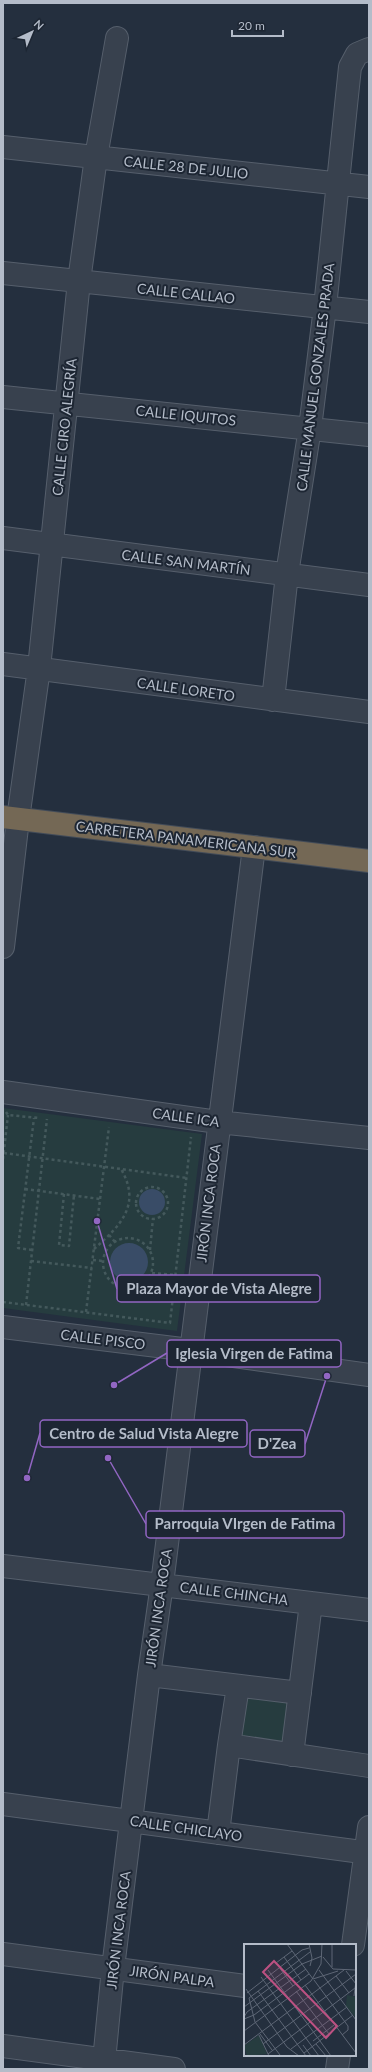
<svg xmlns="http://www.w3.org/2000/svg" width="372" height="2072" viewBox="0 0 372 2072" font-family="Lato,sans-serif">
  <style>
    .green { fill: #263c3f }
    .water { fill: #394c67 }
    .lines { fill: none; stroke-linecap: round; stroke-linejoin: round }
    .minor-casing { stroke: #565f6c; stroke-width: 24 }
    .highway-casing { stroke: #434c59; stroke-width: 24 }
    .path { stroke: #44595c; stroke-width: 2.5; stroke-dasharray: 3 3; stroke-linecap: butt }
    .minor { stroke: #38414e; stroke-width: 22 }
    .highway { stroke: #746855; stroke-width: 22 }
    .labels { text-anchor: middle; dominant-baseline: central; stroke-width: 4; stroke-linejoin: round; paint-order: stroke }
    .street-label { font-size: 14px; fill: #b4bcc9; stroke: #1d2633 }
    .inset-road { fill: none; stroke: #5e6776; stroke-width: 1 }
    .view { fill: #bd5182; fill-opacity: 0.15; stroke: #bd5182; stroke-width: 2 }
    .inset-edge { fill: none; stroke: #b4bcc9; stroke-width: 2 }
    .leader { fill: none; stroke: #9266c3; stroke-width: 1.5 }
    .callout-dot { fill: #9266c3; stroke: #1d2633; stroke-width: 1.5 }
    .callout { fill: #1d2633; stroke: #9266c3; stroke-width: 1.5 }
    .callout-label { font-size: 15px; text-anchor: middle; font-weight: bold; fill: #b4bcc9 }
  </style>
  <rect width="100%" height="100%" fill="#242f3e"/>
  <path class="green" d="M3 1108 202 1134 177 1331 3 1308Z
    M244 1695 289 1701 283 1744 238 1739Z"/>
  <path class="water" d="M139 1202a13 13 0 1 1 26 0a13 13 0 1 1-26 0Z
    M110 1262a19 19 0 1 1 38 0a19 19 0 1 1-38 0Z"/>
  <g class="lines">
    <defs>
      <path id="minor" d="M3 147 369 187
        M3 273 369 312
        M3 397 369 435
        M3 538 369 585
        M3 664 369 712
        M273 700 287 574 310 428 325 307 350 67 357 54 369 49
        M3 947 18 819 39 668 79 281 96 157 117 38
        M3 1092 218 1122 369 1138
        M3 1327 190 1350 369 1375
        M3 1566 369 1610
        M149 1675 300 1693
        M229 1745 369 1766
        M292 1755 311 1603
        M3 1804 369 1853
        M218 1833 229 1745 238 1686
        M353 1945 369 1827
        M3 1954 245 1986
        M3 2046 174 2069
        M104 2061 113 1968 149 1675 162 1584 254 847
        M337 2069 339 2055"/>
      <path id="highway" d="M3 817 369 861"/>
    </defs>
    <use href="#minor" class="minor-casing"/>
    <use href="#highway" class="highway-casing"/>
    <path class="path" d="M6 1112 8 1115 39 1118
      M4 1153 187 1178
      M3 1159 8 1115
      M136 1203a16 16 0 1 1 32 0a16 16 0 1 1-32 0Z
      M25 1189 100 1199
      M64 1194 59 1245 69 1246 74 1195
      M109 1235 115 1242
      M103 1263a25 25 0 1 1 50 0a25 25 0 1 1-50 0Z
      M94 1249C120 1226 142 1205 121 1169
      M32 1250 18 1248 34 1118
      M150 1250 153 1218
      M93 1260 103 1261
      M31 1261 92 1268
      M152 1273 175 1275
      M3 1302 170 1323 191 1137
      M26 1305 47 1119
      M86 1312 109 1127"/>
    <use href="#minor" class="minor"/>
    <use href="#highway" class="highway"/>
  </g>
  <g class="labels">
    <g class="street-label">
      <text transform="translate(186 167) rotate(6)">CALLE 28 DE JULIO</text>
      <text transform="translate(186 293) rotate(6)">CALLE CALLAO</text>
      <text transform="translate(315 377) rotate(-83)">CALLE MANUEL GONZALES PRADA</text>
      <text transform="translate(186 415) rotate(6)">CALLE IQUITOS</text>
      <text transform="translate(64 427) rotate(-84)">CALLE CIRO ALEGRÍA</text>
      <text transform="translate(186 562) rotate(7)">CALLE SAN MARTÍN</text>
      <text transform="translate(186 689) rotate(8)">CALLE LORETO</text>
      <text transform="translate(186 839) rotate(7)">CARRETERA PANAMERICANA SUR</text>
      <text transform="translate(186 1117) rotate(8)">CALLE ICA</text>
      <text transform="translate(208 1203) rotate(-83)">JIRÓN INCA ROCA</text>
      <text transform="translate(103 1339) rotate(7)">CALLE PISCO</text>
      <text transform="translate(234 1593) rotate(7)">CALLE CHINCHA</text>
      <text transform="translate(158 1608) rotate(-82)">JIRÓN INCA ROCA</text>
      <text transform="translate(186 1828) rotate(8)">CALLE CHICLAYO</text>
      <text transform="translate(118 1930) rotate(-83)">JIRÓN INCA ROCA</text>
      <text transform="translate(172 1976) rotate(8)">JIRÓN PALPA</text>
    </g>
  </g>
  <g transform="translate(244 1944)">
    <rect width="112" height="112" fill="#242f3e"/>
    <path d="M103 51 112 53V74L102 62ZM15 91 23 110 3 112 0 102Z" fill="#263c3f"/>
    <path class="inset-road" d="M43 0 69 35M65 0 68 14 66 22M88 0V23M48 7 32 19 49 42M40 13 57 36M79 13 89 25 112 26M24 26 87 112M75 26 112 76M102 27 112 40M92 32 105 49M17 33 75 112M69 35 94 27M70 36 104 82V86L98 91M61 41 112 109M2 45 43 103 55 112M14 47 62 112M52 47 85 90M3 49 58 6 65 4M110 52 112 37M0 63 58 20 78 12M0 73 3 68 62 25M0 75 10 71 65 30M0 87 67 37 77 20 78 0M16 90 28 106M15 91 25 112M69 97 90 81M19 100 112 30M72 100 82 112M0 101 100 26M59 101 67 112M47 105 103 63M60 109 109 71M24 110 111 44M36 111 11 78 5 54 66 8"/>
    <path class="view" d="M30 17 93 82 82 94 19 28Z"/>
    <rect width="112" height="112" class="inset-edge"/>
  </g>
  <path class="leader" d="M97 1221L117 1289M114 1385L167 1353M27 1478L40 1433M327 1376L305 1444M108 1458L146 1524"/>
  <g class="callout-dot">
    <circle cx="97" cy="1221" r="4"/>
    <circle cx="114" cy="1385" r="4"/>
    <circle cx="27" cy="1478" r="4"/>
    <circle cx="327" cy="1376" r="4"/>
    <circle cx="108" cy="1458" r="4"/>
  </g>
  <g class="callout">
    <rect x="117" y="1275" width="203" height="27" rx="4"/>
    <rect x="167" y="1340" width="174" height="27" rx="4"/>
    <rect x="40" y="1420" width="207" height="27" rx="4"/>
    <rect x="250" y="1430" width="55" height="27" rx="4"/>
    <rect x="146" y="1511" width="198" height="27" rx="4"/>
  </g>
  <g class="callout-label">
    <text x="219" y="1294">Plaza Mayor de Vista Alegre</text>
    <text x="254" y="1359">Iglesia Virgen de Fatima</text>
    <text x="144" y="1439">Centro de Salud Vista Alegre</text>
    <text x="277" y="1449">D'Zea</text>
    <text x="245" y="1529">Parroquia VIrgen de Fatima</text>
  </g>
  <rect width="372" height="2072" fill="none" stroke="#b4bcc9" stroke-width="8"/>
  <g transform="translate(32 32) rotate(44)" stroke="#1d2633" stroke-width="3" paint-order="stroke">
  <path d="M0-3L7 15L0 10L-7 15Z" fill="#b4bcc9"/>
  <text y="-6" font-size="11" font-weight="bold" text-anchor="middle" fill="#b4bcc9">N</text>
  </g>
  <path d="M232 30v6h51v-6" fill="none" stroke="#b4bcc9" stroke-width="2"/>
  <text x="238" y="30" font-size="12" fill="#b4bcc9" stroke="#1d2633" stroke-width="3" paint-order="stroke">20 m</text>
</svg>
